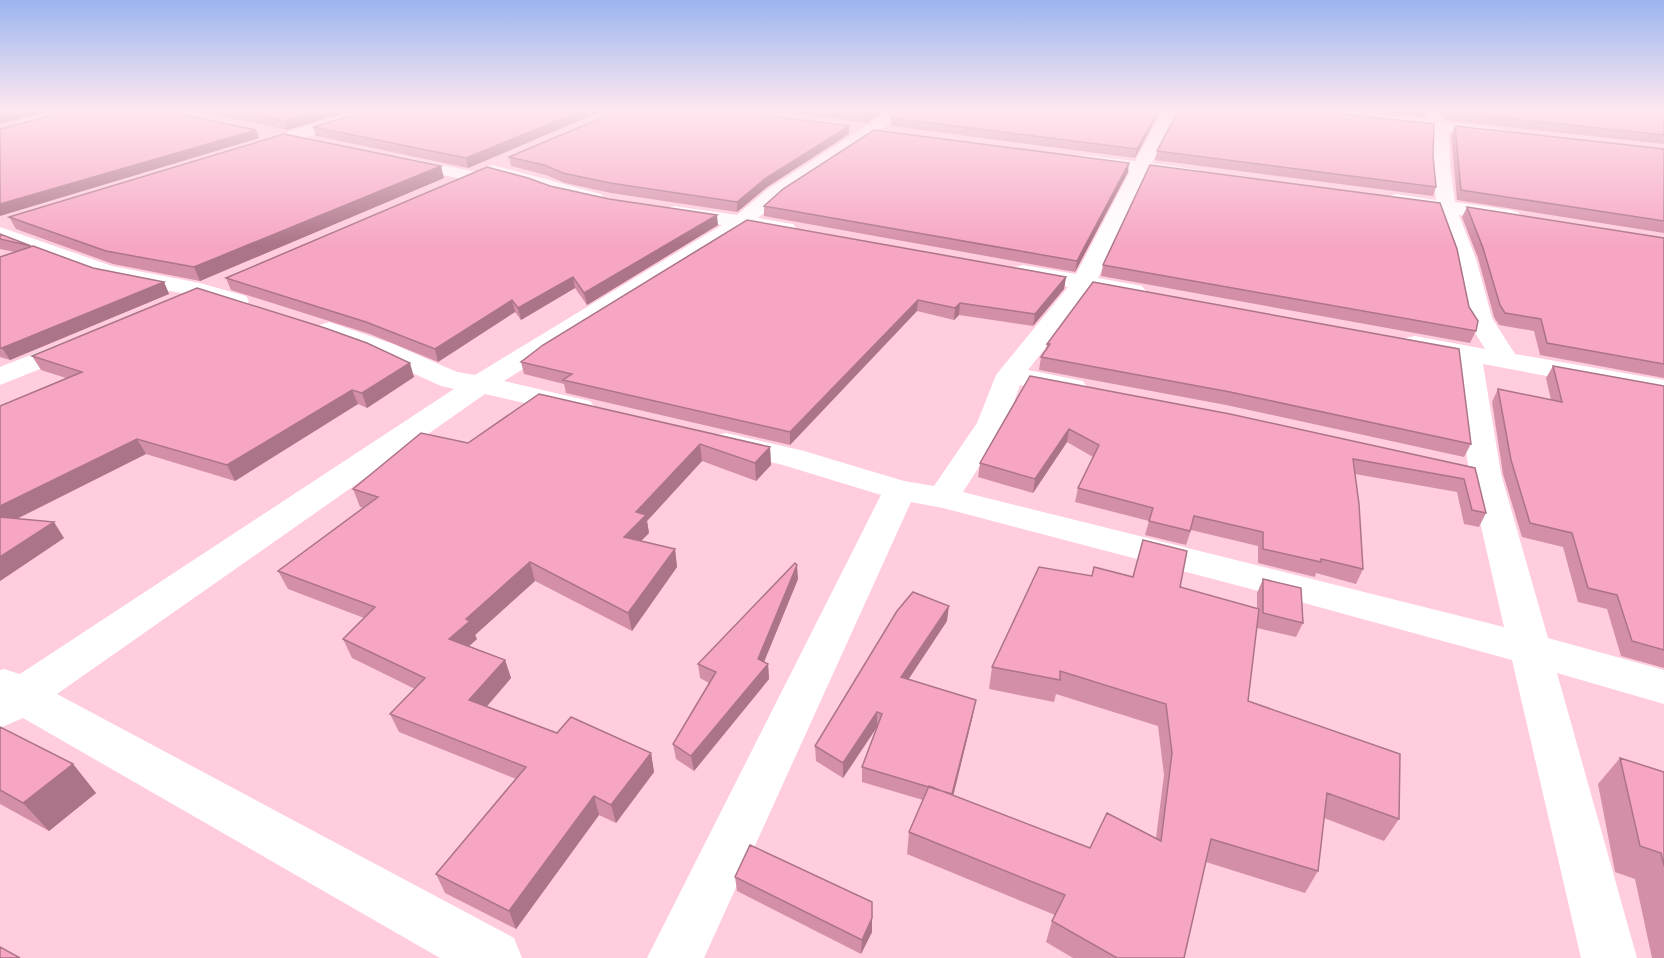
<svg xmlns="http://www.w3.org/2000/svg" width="1664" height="958" viewBox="0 0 1664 958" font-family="Barlow,sans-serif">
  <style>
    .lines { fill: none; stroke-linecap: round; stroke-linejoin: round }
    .street { fill: #fff; fill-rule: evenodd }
    .wall { fill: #d48fa8 }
    .shaded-wall { fill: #ac7488 }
    .building { fill: #f6a6c3; stroke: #ac7488; stroke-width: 1.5 }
  </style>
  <rect width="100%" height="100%" fill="#ffcdde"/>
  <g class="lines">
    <path class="street" d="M358 111H381L379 114 258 153H246L244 149 246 145Z
      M889 111H907L782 197 758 218 793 224 796 228 793 232 786 234 746 228 504 381 590 401 595 407 590 413 580 416 485 394 57 694 514 938 522 958H440L23 718 0 728V670L4 669 20 674 454 389 441 386 375 356 320 335 316 330 320 325 329 322 338 325 393 344 457 372 475 375 722 225 667 216 664 212 667 208 674 206 737 215 768 189Z
      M1163 111H1178L1152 163 1193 169 1199 170 1202 174 1199 178 1193 179 1147 173 1098 278 1142 286 1146 291 1142 296 1134 298 1090 291 1028 370 1083 381 1087 387 1083 393 1073 396 1020 385 1007 423 963 492 1504 627 1469 474 1455 359 1406 350 1402 344 1406 338 1415 336 1485 349 1466 318 1454 259 1438 212 1389 204 1386 200 1389 196 1396 194 1436 200 1432 165 1433 130 1302 116 1295 111H1346L1427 120 1423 111H1438L1444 122 1503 129 1505 132 1497 137 1449 132 1450 165 1455 202 1511 210 1518 212 1521 216 1518 220 1511 222 1459 215 1476 259 1492 318 1515 354 1664 380V398L1483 364 1501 474 1548 638 1664 670V704L1557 673 1637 958H1581L1512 660 1304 603 943 508 911 502 704 958H647L881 495 783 465 715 449 710 442 715 435 726 433 804 451 904 481 934 486 977 423 996 375 1068 287 1015 277 1012 272 1015 267 1023 265 1076 274 1130 171 1084 165 1078 164 1075 160 1078 156 1084 155 1135 161Z
      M398 156 472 171 478 172 481 176 478 180 472 181 392 165 389 161 392 157Z
      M493 165 601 194 604 198 601 202 594 204 487 174 484 170 487 166Z
      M0 227 112 266 200 283 246 296 249 301 246 306 237 308 196 296 99 277 0 240Z
      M76 337 85 339 89 345 85 351 0 385V367Z"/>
  </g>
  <path class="wall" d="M197 111H350L287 130Z
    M367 111H602L468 168 316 136 313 127Z
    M777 111H885L866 123Z
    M900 111H1160L1135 158 891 126V118Z
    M1367 111H1426L1424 117Z
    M1440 111H1664V144L1445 120Z
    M1455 126 1664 149V233L1457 200 1451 135Z
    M849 134 767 187 737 212 611 193 565 183 546 175 511 166 509 157Z
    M1157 151 1433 156 1436 187 1433 196 1155 160Z
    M1128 172 1075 272 764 216V206Z
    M444 178 200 281 113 264 16 229 9 217Z
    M550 186 718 225 587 305 575 288 521 320 515 312 438 362 370 334 231 290 226 278Z
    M1467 207 1664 238V378L1540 355 1534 331 1499 325 1494 317 1478 258 1462 217Z
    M0 234 32 247 93 268 164 282 169 294 10 360 0 357V257L15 252 0 249Z
    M1103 265 1469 307 1476 331 1470 343 1101 276Z
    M1066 277 1064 289 1033 326 959 315 954 320 917 311 790 445 566 393 564 384 524 374 521 362Z
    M1047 344 1471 444 1464 457 1226 405 1039 370 1041 357 1046 350Z
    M32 356 414 377 367 408 358 404 235 481 146 454 17 519 64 538 0 581V406L66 378 41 370Z
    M1553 366 1664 386V668L1621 656 1607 609 1578 602 1563 547 1522 537 1503 474 1492 402 1498 389 1551 400 1546 378Z
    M1030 376 1475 468 1486 513 1479 527 1464 524 1457 492 1355 474 1363 569 1356 584 1316 573 1315 577 1258 563V546L1191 530 1186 545 1145 535 1149 521 1075 502 1078 488 1093 457 1067 442 1033 493 978 477 980 463Z
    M539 394 770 447 771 465 756 481 702 461 647 521 649 533 641 541 675 549 677 567 632 631 535 581 475 635 477 639 469 646 505 660 511 678 487 706 557 733 651 753 654 772 616 823 599 815 516 929 445 893 436 874 516 779 399 732 390 714 415 689 352 658 343 639 364 618 288 589 278 571 364 508 360 507 353 489 468 443Z
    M1092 576 1133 577 1180 587 1257 609V593L1263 579 1303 623 1296 637 1257 628 1248 701 1399 819 1384 841 1324 818 1318 871 1305 893 1206 862 1184 958H1073L1046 942 1052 921 1055 915 907 854 909 832 923 800 862 782V767L877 727 843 778 816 761 815 746 947 621 908 680 973 715 953 796 1090 848 1156 838 1164 775 1158 726 1056 694 1054 702 989 689 992 667Z
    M798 579 764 662 768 664 769 679 694 771 676 759 673 744 709 683 700 678 698 664Z
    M0 727 73 764 96 793 49 831 0 804Z
    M1620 758 1664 772V958H1652L1635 879 1615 872 1598 784Z
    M735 877 872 932 861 954 737 891Z"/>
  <path class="shaded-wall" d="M15 111H51L0 124V115Z
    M319 111H350L287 130 284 121Z
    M581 111H602L468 168 466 158Z
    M872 111H885L866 123 867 114Z
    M1158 111H1160L1135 158 1137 149Z
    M849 126V134L767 187 737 212V202L766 178Z
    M256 130 259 138 0 216V204Z
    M1129 163 1128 172 1075 272 1077 261Z
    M441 166 444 178 200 281 194 267Z
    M717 215 718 225 587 305 584 293Z
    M573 277 575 288 521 320 518 308Z
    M1066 277 1064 289 1033 326 1035 314Z
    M164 282 169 294 10 360 2 348Z
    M512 300 515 312 438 362 435 349Z
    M918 300 917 311 790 445V432Z
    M960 303 959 315 954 320 955 308Z
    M410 363 414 377 367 408 362 393Z
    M352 390 358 404 235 481 227 465Z
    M1069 429 1067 442 1033 493 1035 479Z
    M137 439 146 454 0 527V506Z
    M700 444 702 461 647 521 649 533 627 555 624 537 636 512Z
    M770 447 771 465 756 481 755 463Z
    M54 522 64 538 0 581V557Z
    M675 549 677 567 632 631 628 613Z
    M530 562 535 581 475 635 477 639 456 658 449 639 466 619Z
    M797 565 798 579 759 674 758 659Z
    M949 606 947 621 900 692 901 677Z
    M505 660 511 678 476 719 469 700Z
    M768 664 769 679 694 771 691 756Z
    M976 700 973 715 950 809 952 794Z
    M877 712V727L843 778V763Z
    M651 753 654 772 616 823 611 805Z
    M73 764 96 793 49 831 23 803Z
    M594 796 599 815 516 929 509 911Z
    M872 918V932L861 954 862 940Z"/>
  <path class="building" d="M0 111H15L0 115Z
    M69 111H164L256 130 0 204V129Z
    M234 111H319L284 121Z
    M367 111H581L466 158 313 127Z
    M618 111H730L849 126 766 178 737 202 610 183 563 173 544 165 509 157Z
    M841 111H872L867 114Z
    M900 111H1158L1137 149 891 118Z
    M1178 111H1315L1434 124 1433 156 1436 187 1157 151Z
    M1448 111H1664V135L1449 112Z
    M1455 126 1664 149V221L1461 190Z
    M874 130 1129 163 1077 261 764 206 783 189Z
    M284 134 441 166 194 267 106 251 9 217Z
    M1150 165 1440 203 1457 249 1469 307 1478 321 1476 331 1103 265Z
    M487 167 528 178 550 186 609 199 717 215 584 293 573 277 518 308 512 300 435 349 366 322 226 278Z
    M1467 207 1664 238V364L1547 343 1541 319 1505 313 1500 305 1483 248Z
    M747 220 1066 277 1035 314 960 303 955 308 918 300 790 432 563 380 572 374 521 362 543 345Z
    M0 234 31 246 0 239Z
    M33 246 93 268 164 282 2 348H0V257Z
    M1093 282 1459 349 1471 444 1230 392 1041 357 1050 344H1047Z
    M197 288 325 328 367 343 410 363 362 393 352 390 227 465 137 439 0 506V406L82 372 32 356Z
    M1553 366 1664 386V650L1632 641 1617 595 1588 588 1572 533 1530 523 1511 460 1498 389 1562 402Z
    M1030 376 1230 414 1475 468 1486 513 1472 510 1464 479 1353 459 1359 504 1363 569 1321 559V562L1263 549V532L1194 516 1190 531 1149 521 1153 508 1078 488 1099 445 1069 429 1035 479 980 463Z
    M539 394 770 447 755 463 700 444 636 512 646 515 624 537 675 549 628 613 530 562 466 619 470 621 449 639 505 660 469 700 557 733 571 717 651 753 611 805 594 796 509 911 436 874 526 767 390 714 425 678 343 639 375 607 278 571 378 497 353 489 421 433 468 443Z
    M0 517 54 522 0 557Z
    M1143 540 1187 551 1180 587 1259 609 1248 701 1400 754 1399 819 1327 793 1318 871 1211 839 1184 958H1117L1052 921 1065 895 909 832 929 786 1090 848 1107 813 1161 841 1172 753 1166 704 1060 671V680L992 667 1039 567 1092 576 1094 567 1133 577Z
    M795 563 797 565 758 659 768 664 691 756 673 744 716 672 698 664Z
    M1263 579 1301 588 1303 623 1263 613Z
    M913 592 949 606 901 677 976 700 952 794 862 767 882 714 877 712 843 763 815 746 897 611Z
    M0 727 73 764 23 803 0 790Z
    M1620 758 1664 772V866L1661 853 1640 846Z
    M750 845 872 902V918L862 940 735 877Z
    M0 947 20 958H0Z"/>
  <linearGradient id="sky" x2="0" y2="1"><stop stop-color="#9bb5f0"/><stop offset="0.45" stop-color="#ffe8f0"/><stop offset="1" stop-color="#ffe8f0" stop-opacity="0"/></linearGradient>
  <rect width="1664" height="245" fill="url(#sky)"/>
</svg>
